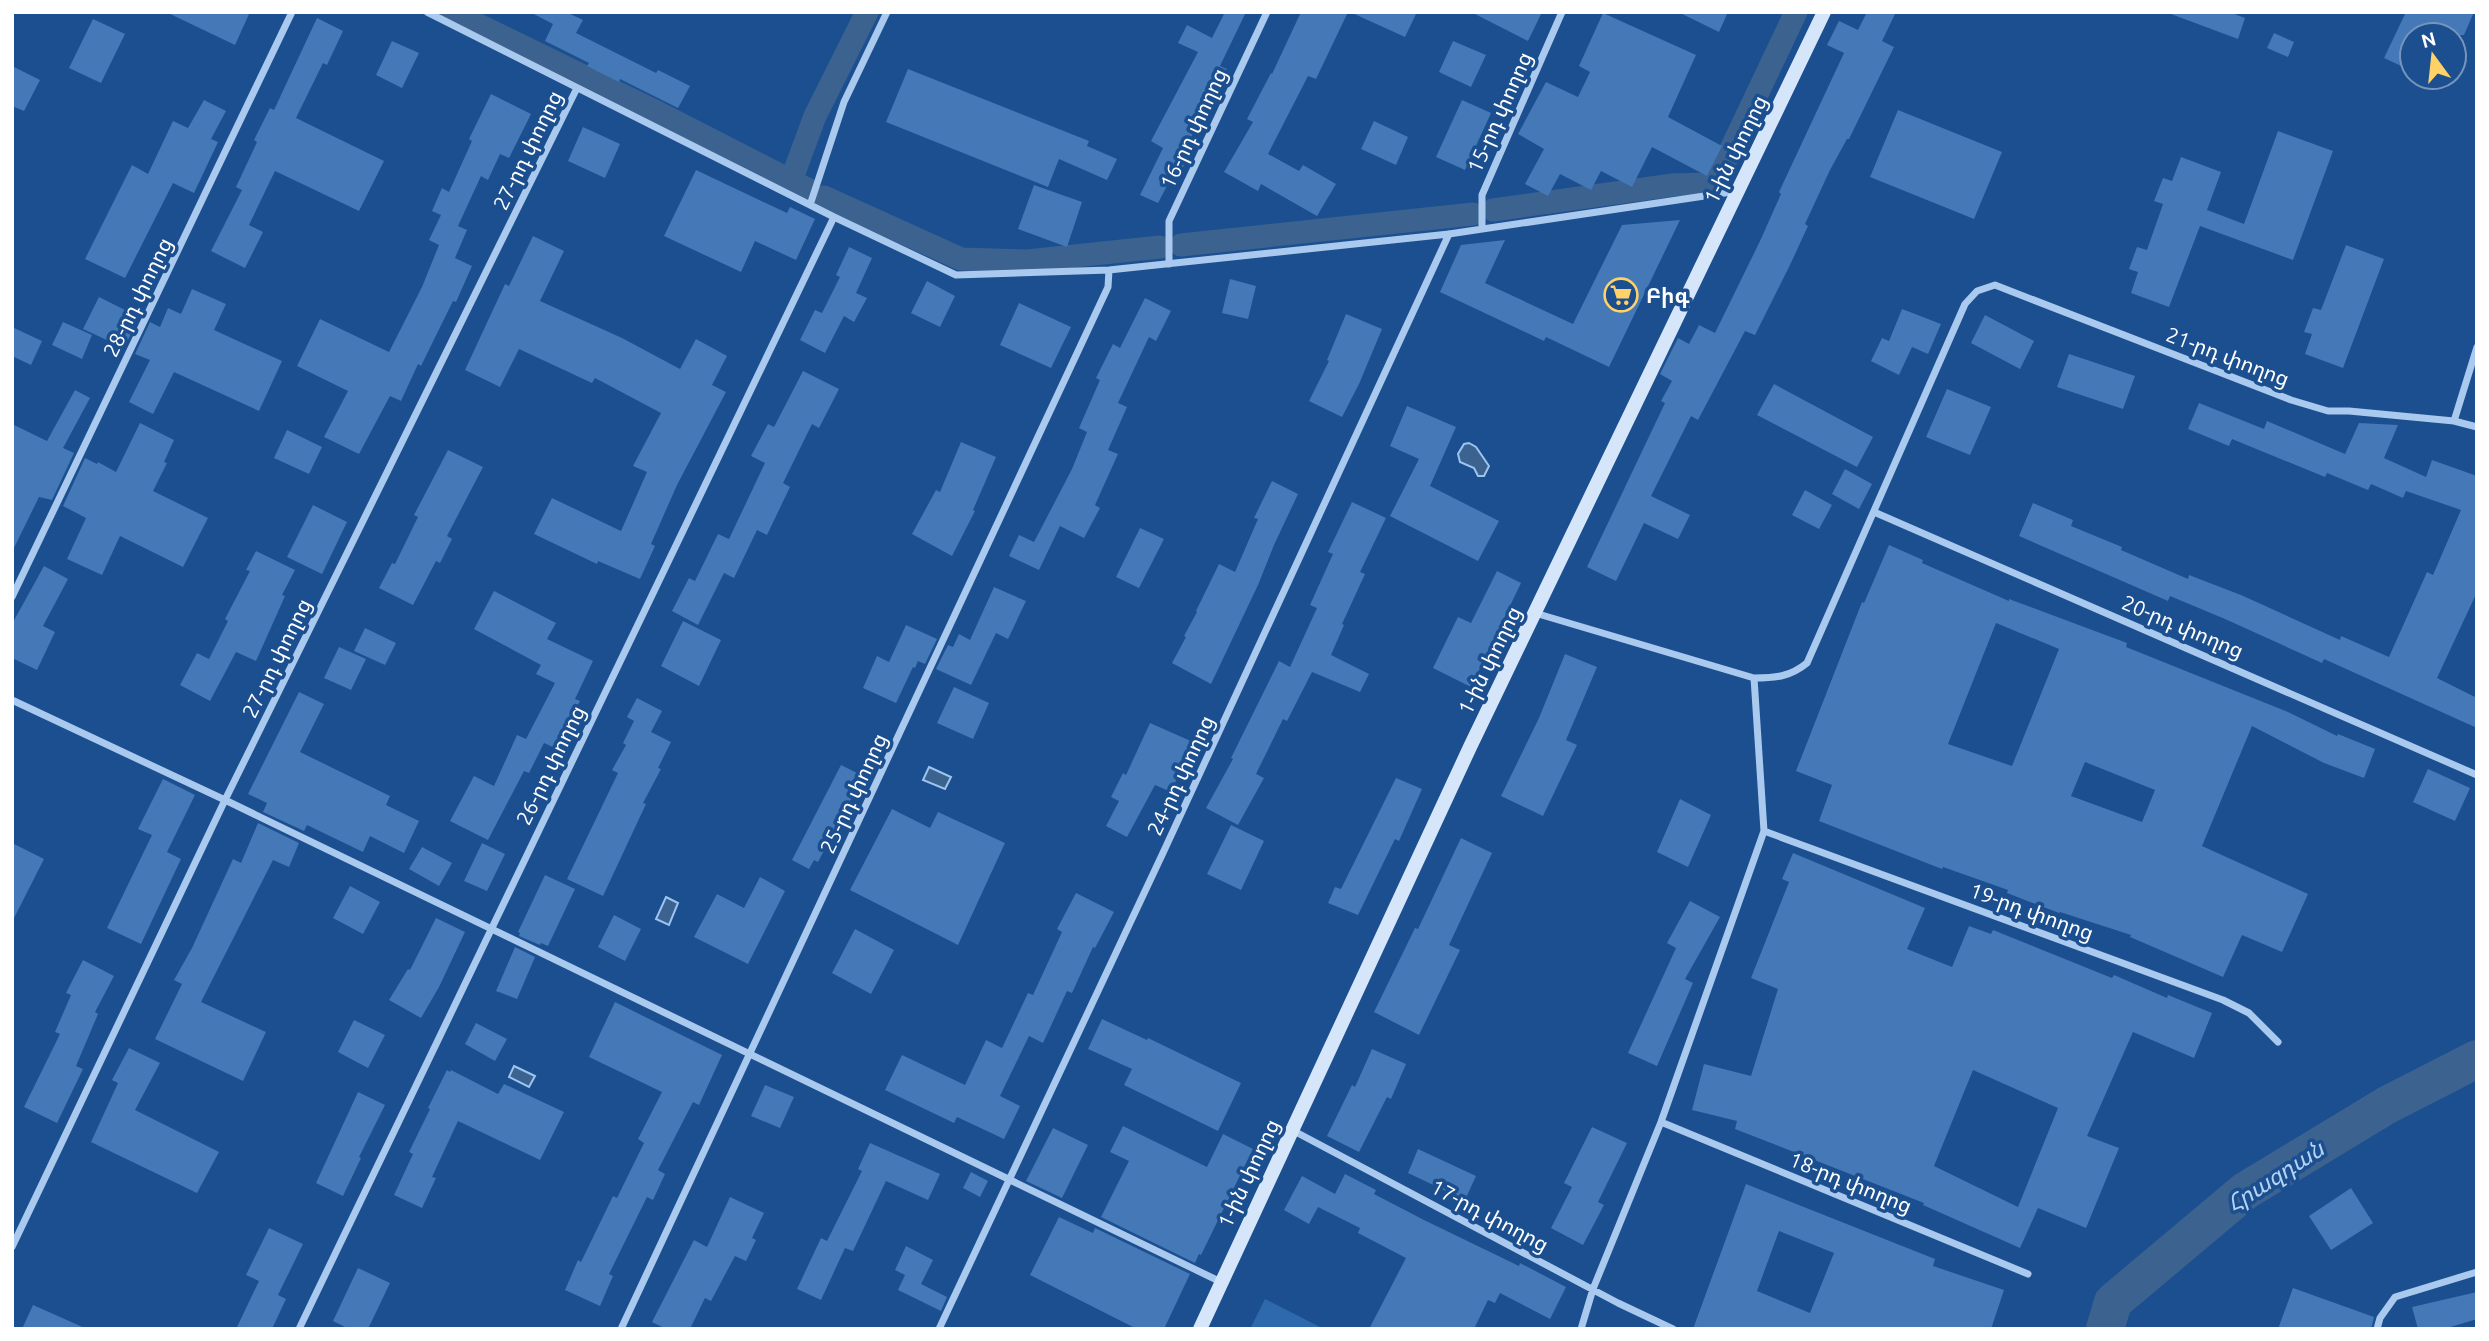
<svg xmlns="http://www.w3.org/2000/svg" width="2489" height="1341" viewBox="0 0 2489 1341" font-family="Ubuntu,'Noto Sans Armenian',sans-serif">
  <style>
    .green { fill: #2e69ad }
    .water { fill: #3c6290; stroke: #9cc4f0; stroke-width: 2 }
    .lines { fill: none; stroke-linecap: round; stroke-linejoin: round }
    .canal { stroke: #3c6290; stroke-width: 23 }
    .river { stroke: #3c6290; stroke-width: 38 }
    .building { fill: #4478b7; fill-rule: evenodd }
    .street { stroke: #a9c9ee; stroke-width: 7 }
    .secondary { stroke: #d6e6fa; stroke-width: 14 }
    .labels { text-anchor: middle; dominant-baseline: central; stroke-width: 7; stroke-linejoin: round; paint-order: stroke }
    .street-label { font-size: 21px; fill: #fff; stroke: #1b4f8f }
    .poi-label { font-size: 21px; font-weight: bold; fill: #fff; stroke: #1b4f8f; text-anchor: start }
    .water-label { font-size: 23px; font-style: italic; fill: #b5d3f5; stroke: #1b4f8f }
  </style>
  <rect width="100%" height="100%" fill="#1b4f8f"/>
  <path class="green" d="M1265 1299 1324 1329H1250Z"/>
  <path class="water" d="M1469 443 1476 447 1489 466 1484 476H1478L1474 468 1460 462 1458 454 1464 444Z
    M929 767 951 777 945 789 923 780Z
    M666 897 678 903 669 925 656 919Z
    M514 1066 535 1076 529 1087 509 1077Z"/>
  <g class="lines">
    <path class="canal" d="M452 12 657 112 809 190
      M791 181 815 116 867 12
      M824 197 961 259 1027 261 1160 247
      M1493 210 1673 185 1708 184 1722 168 1796 12
      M1181 245 1473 214"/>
    <path class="river" d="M2105 1329 2113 1302 2245 1191 2387 1105 2477 1059"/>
  </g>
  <path class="building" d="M166 12H250L235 45Z
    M530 12H566L583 20 576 33 656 73 658 70 690 86 678 108 620 79 619 82 587 66 589 63 545 41 553 24Z
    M1225 12H1246L1220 66 1227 69 1178 162 1184 165 1174 187 1168 184 1158 203 1140 195 1163 148 1151 141 1198 52 1178 43 1187 25 1212 38Z
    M1301 12H1348L1316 79 1308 76 1268 154 1299 171 1303 165 1336 184 1317 216 1261 184 1258 191 1224 172 1253 122 1247 119 1271 73 1272 74Z
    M1350 12H1417L1405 37Z
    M1471 12H1542L1528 41Z
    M1678 12H1728L1719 32Z
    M1867 12H1896L1882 41 1894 47 1849 139H1847L1830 170 1805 224 1808 226 1790 265 1755 335 1745 331 1698 420 1691 416 1651 496 1690 515 1678 539 1644 523 1616 581 1587 567 1665 403 1661 401 1672 381 1660 374 1678 338 1689 344 1699 325 1715 333 1760 241 1781 194 1779 192 1844 53 1827 45 1839 21 1858 30Z
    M2171 12H2229L2245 18 2238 39 2171 14Z
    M2406 12H2474L2464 35H2412V71L2384 58Z
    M1603 13 1696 55 1668 117 1722 146 1707 176 1652 147 1632 187 1601 171 1591 190 1560 174 1548 196 1525 184 1544 149 1518 134 1546 82 1578 97 1590 72 1579 66Z
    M317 18 343 31 327 65 323 63 296 118 384 161 359 211 275 171 249 225 263 232 245 268 211 251 242 190 236 187 257 142 254 140 270 108 274 110Z
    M93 19 125 34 101 83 69 68Z
    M2274 33 2294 42 2288 57 2267 48Z
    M392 41 419 53 402 88 376 75Z
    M1453 41 1486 55 1471 87 1439 72Z
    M12 66 40 80 24 111 12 106Z
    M908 69 1089 141 1087 146 1117 159 1107 180 1059 159 1048 187 886 122Z
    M491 94 531 114 509 158 500 154 488 180 481 176 458 226 467 230 455 258 472 266 456 302 453 301 421 366 418 364 401 401 390 396 359 454 324 437 348 391 297 366 320 319 389 352 422 287 439 245 429 240 441 215 432 211 442 188 449 192 472 141 469 139Z
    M204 100 226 111 211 139 218 142 194 193 173 183 125 278 85 259 132 165 148 174 173 121 188 128Z
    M1462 100 1491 113 1465 170 1436 157Z
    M1898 110 2002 152 1974 219 1870 177Z
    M1374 121 1408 137 1396 165 1361 149Z
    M583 127 620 144 605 178 568 161Z
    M2278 131 2333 151 2293 260 2200 226 2169 307 2131 293 2138 272 2129 269 2137 247 2147 250 2163 204 2154 201 2163 178 2172 181 2181 157 2221 172 2207 210 2244 224Z
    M696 170 787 213 790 207 815 219 796 260 755 241 741 272 664 236Z
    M1034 185 1082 202 1067 247 1018 229Z
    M1680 220 1609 367 1546 337 1544 341 1440 292 1461 245 1505 240 1485 283 1573 324 1622 225Z
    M533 236 564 251 540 301 622 338 680 369 696 339 727 356 712 385 726 392 677 485 651 544 655 546 640 579 598 561 597 564 534 534 552 498 621 531 647 472 633 466 661 413 595 378 592 383 519 349 500 387 465 370 505 284 509 286Z
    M2346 245 2384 259 2343 368 2305 354 2312 334 2304 332 2313 308 2321 310Z
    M849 247 872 258 856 293 867 298 854 322 844 316 825 353 800 340 815 310 822 313 840 277 836 275Z
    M1230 279 1256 286 1248 319 1222 313Z
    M927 281 955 296 940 327 911 313Z
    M192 289 226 304 214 330 282 361 259 411 174 372 153 414 129 402 150 360 135 354 150 322 160 327 168 308 181 314Z
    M99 297 139 317 124 348 83 329Z
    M1145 298 1171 311 1156 341 1149 337 1118 403 1127 407 1108 450 1118 454 1095 505 1100 508 1084 538 1060 526 1039 570 1009 556 1019 535 1034 542 1072 469 1087 432 1079 428 1100 380 1096 378 1113 344 1120 348Z
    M1019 303 1071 327 1051 368 1000 345Z
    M1902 309 1941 324 1928 354 1912 347 1899 375 1871 361 1882 338 1889 341Z
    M1346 314 1382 329 1359 384 1342 417 1309 401 1329 361 1327 360Z
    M1985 315 2034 341 2020 369 1971 343Z
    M63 322 92 335 82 359 52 345Z
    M12 327 42 341 31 365 12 356Z
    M2069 354 2135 376 2123 409 2057 387Z
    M803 371 839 389 819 428 812 424 783 483 790 487 767 535 757 530 734 578 724 573 698 625 672 611 689 578 695 581 718 534 729 539 765 463 751 456 768 424 774 427Z
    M1774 384 1873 437 1857 467 1757 415Z
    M1947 389 1991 407 1970 455 1926 437Z
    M75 390 90 398 63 448 74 453 52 500 39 497 12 552V424L47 441Z
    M2199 403 2264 429 2267 421 2345 454 2359 423 2398 425 2384 458 2426 477 2432 460 2477 476V592L2437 678 2477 698V728L2324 659 2322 663 2225 619 2170 596 2168 601 2019 536 2033 503 2073 520 2071 526 2122 547 2121 550 2188 579 2189 575 2241 595 2340 640 2341 636 2389 657 2427 572 2433 575 2461 510 2406 491 2403 498 2371 484 2368 490 2327 473 2325 477 2232 439 2229 446 2188 429Z
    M1407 406 1456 427 1430 486 1499 521 1478 561 1390 516 1419 459 1390 446Z
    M140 423 174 440 164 462 167 463 153 491 208 518 183 567 120 536 102 575 67 559 86 518 63 506 85 458 97 464 98 462 116 472Z
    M287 430 322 447 309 474 274 458Z
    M961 442 996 457 973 510 975 511 952 556 912 534 936 490 940 492Z
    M448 450 483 467 447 536 452 539 440 563 436 561 413 605 379 588 392 563 395 564 418 517 414 515Z
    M1845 469 1872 484 1859 509 1832 494Z
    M1272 481 1298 494 1274 545 1258 585 1211 684 1172 663 1186 637 1184 636 1197 612 1196 611 1219 564 1235 572 1258 519 1254 518Z
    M1805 490 1832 505 1819 529 1792 515Z
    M1352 502 1386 518 1360 572 1365 574 1342 624 1344 625 1331 655 1369 674 1360 692 1312 672 1287 721 1283 719 1256 774 1264 778 1238 825 1206 808 1233 759 1231 758 1279 661 1290 667 1317 608 1310 605 1333 554 1328 552Z
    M313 505 347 522 322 574 287 557Z
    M1140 528 1164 539 1139 588 1116 577Z
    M1889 545 1923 560 1922 563 2009 601V599L2127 643 2126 647 2288 712 2337 736 2338 734 2375 749 2364 778 2324 763 2252 726 2202 846 2308 894 2282 952 2242 935 2223 977 2130 937 2131 935 2060 912 2059 913 2007 893 2008 890 1943 867 1942 869 1819 821 1832 785 1796 771 1862 602 1864 603ZM1996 623 2059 649 2012 766 1948 744ZM2085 762 2155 790 2142 822 2071 796Z
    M256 551 295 570 282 595 285 596 256 661 236 652 210 701 180 685 197 653 209 659 228 621 225 619 250 571 246 570Z
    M44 566 68 579 43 626 55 632 37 670 12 658V624Z
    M1497 571 1521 583 1471 687 1433 668 1458 617 1471 623Z
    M994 587 1026 601 1008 639 996 633 971 685 936 669 948 645 953 647 959 634 970 640Z
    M494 591 556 623 547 639 593 661 575 699 580 701 555 748 544 743 529 773 524 771 488 840 450 821 474 776 494 786 517 735 526 739 555 683 536 674 541 665 474 629Z
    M683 621 721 640 699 686 661 666Z
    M906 625 937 639 925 664 918 661 915 668 913 667 896 703 863 688 877 656 889 662Z
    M365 628 396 643 385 665 354 651Z
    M339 647 366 659 351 690 324 678Z
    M1565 654 1597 667 1566 740 1577 745 1543 816 1501 796 1539 718Z
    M954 687 989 703 973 739 937 723Z
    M299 692 324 704 300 752 390 796 386 805 419 821 404 853 370 836 363 852 307 825 304 831 263 812 267 803 248 794Z
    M637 698 662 711 651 732 671 742 658 768 661 769 643 803 646 804 603 896 567 879 618 773 612 770 626 745 623 743 634 721 627 717Z
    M1150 723 1193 742 1171 792 1155 785 1127 837 1106 826 1119 801 1111 797 1123 773 1126 775Z
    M841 765 863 776 818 862 814 860 809 869 792 860Z
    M2428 769 2470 788 2455 821 2413 802Z
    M1396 778 1422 789 1399 841 1395 839 1358 915 1328 903 1335 887 1341 889Z
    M163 779 195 795 167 852 181 859 141 944 107 928 152 835 138 829Z
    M1680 799 1711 815 1688 867 1657 852Z
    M892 809 930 828 938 812 1005 843 958 945 850 890Z
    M258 823 299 843 289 867 273 860 201 1002 266 1032 243 1081 155 1039 182 984 174 980 192 948 233 859 241 863Z
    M1231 825 1264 841 1241 890 1207 874Z
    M1461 838 1492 853 1449 945 1460 950 1419 1035 1374 1012 1415 928 1418 929Z
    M12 843 44 859 12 922Z
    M482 843 505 854 487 891 464 881Z
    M422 847 452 863 439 886 409 869Z
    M1793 853 1925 908 1907 949 1952 967 1969 926 1991 934 1993 930 2112 978 2114 975 2167 998 2168 995 2212 1013 2194 1058 2133 1032 2087 1136 2119 1148 2086 1228 2038 1208 2020 1248 1923 1205 1924 1203 1735 1129 1737 1121 1692 1110 1704 1064 1751 1076 1778 989 1751 978 1789 882 1782 879ZM1973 1070 2058 1108 2018 1207 1934 1166Z
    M545 875 575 889 548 946 541 943 540 945 519 936 520 933 518 932Z
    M760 877 785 891 748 964 694 937 717 894 744 908Z
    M350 886 380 902 363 934 333 918Z
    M1076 893 1114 912 1095 948 1093 947 1072 993 1067 991 1043 1043 1029 1036 1000 1096 1020 1106 1004 1139 957 1117 954 1123 885 1090 902 1055 965 1085 986 1040 1002 1048 1028 993 1033 995 1062 932 1057 929Z
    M1690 901 1720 917 1685 979 1693 983 1657 1066 1628 1053 1676 948 1667 943Z
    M614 915 641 929 625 961 598 947Z
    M436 918 465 932 439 987 421 1018 389 1000 408 969 410 970Z
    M855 929 894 950 871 994 832 973Z
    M515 947 535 957 517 999 496 991Z
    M83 960 114 976 95 1012 98 1014 76 1066 83 1069 57 1123 24 1107 60 1034 55 1032 71 995 66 993Z
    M615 1002 722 1055 699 1105 693 1102 658 1170 665 1174 653 1200 647 1197 609 1274 613 1276 600 1306 565 1290 578 1260 581 1262 613 1196 617 1198 644 1143 638 1139 662 1092 589 1057Z
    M1102 1019 1147 1040 1148 1038 1241 1083 1218 1131 1124 1085 1132 1069 1088 1049Z
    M354 1020 385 1035 368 1068 338 1052Z
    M476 1023 507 1039 495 1061 465 1044Z
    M129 1048 160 1063 135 1110 219 1152 197 1193 91 1142 118 1083 112 1080Z
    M1372 1049 1406 1064 1391 1099 1387 1097 1359 1152 1327 1136 1352 1085 1355 1087Z
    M447 1070 450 1072 451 1070 498 1094 504 1084 564 1112 540 1160 458 1121 432 1177 436 1178 422 1208 394 1195 413 1154 409 1152 430 1109 428 1108Z
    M765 1085 794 1097 780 1128 751 1116Z
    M358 1092 385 1105 359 1157 361 1158 343 1196 316 1183Z
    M1123 1126 1207 1167 1223 1134 1253 1149 1201 1255 1199 1254 1195 1263 1101 1217 1129 1161 1110 1152Z
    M1592 1127 1627 1143 1598 1202 1604 1205 1583 1245 1551 1228 1572 1187 1564 1183Z
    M1053 1128 1088 1145 1062 1198 1026 1181Z
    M870 1143 940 1174 928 1200 886 1181 853 1251 845 1248 821 1300 797 1289 821 1238 827 1241 862 1171 858 1169Z
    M1418 1149 1476 1176 1465 1200 1408 1173Z
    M971 1172 988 1181 980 1197 963 1188Z
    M1345 1174 1376 1190 1374 1194 1424 1220 1519 1266 1520 1263 1566 1287 1550 1319 1500 1293 1495 1303 1488 1300 1474 1329H1369L1406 1258 1358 1233 1360 1228 1318 1207 1309 1224 1284 1210 1302 1176 1335 1194Z
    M1746 1184 1935 1259 1933 1266 2004 1290 1991 1329H1693ZM1779 1231 1834 1253 1810 1313 1757 1291Z
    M2351 1188 2373 1223 2331 1250 2309 1216Z
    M730 1197 764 1213 752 1238 756 1240 746 1261 735 1256 711 1301 705 1298 690 1329H666L652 1322 694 1240 707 1247Z
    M1059 1217 1093 1233 1095 1228 1190 1274 1164 1329H1137L1030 1275Z
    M269 1228 303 1244 278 1295 286 1299 272 1329H236L259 1281 246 1275Z
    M906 1246 933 1260 921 1284 947 1297 941 1311 898 1290 905 1275 895 1270Z
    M358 1268 390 1283 368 1329H349L333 1321Z
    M2293 1288 2374 1317 2371 1329H2278Z
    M2477 1292V1319L2444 1329H2418L2412 1307Z
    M33 1305 87 1329H22Z"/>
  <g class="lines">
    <path class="street" d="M427 12 834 217 956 275 1109 270 1449 234 1738 191
      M810 205 844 102 887 12
      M1482 229V195L1562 12
      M1169 264V221L1267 12
      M2454 421 2477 347
      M1874 512 2477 775
      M12 597 292 12
      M1535 613 1754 678C1775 678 1790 677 1807 663L1965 304 1977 291 1995 285 2291 400 2328 411H2349L2454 421 2477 427
      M12 700 225 800 1221 1282
      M1764 831 2223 1000 2249 1013 2278 1042
      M1661 1122 2028 1274
      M1292 1130 1618 1303 1673 1329
      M12 1247 225 800 577 88
      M299 1329 834 217
      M621 1329 1108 287 1109 270
      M939 1329 1162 855 1449 234
      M1581 1329 1593 1289 1661 1122 1764 831 1754 678
      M2377 1329 2380 1318 2395 1297 2477 1272"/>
    <path class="secondary" d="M1200 1329 1470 747 1824 12"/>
  </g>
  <defs>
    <symbol id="supermarket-ring" viewBox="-11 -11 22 22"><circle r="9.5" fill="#1b4f8f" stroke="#ffd166" stroke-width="1.5"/><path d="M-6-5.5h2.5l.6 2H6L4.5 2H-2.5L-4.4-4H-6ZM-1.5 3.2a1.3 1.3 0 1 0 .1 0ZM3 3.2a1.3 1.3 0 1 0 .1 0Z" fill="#ffd166"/></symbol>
  </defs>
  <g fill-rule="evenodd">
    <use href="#supermarket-ring" x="1602" y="276" width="38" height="38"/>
  </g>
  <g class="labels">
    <g class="street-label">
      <text transform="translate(1499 112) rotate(-66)">15-րդ փողոց</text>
      <text transform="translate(1193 128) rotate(-65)">16-րդ փողոց</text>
      <text transform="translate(1735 149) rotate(-64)">1-ին փողոց</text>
      <text transform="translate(527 150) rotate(-64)">27-րդ փողոց</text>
      <text transform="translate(137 297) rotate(-64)">28-րդ փողոց</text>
      <text transform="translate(2228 356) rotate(21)">21-րդ փողոց</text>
      <text transform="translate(2183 626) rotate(23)">20-րդ փողոց</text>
      <text transform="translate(276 658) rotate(-64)">27-րդ փողոց</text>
      <text transform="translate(1489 660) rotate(-64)">1-ին փողոց</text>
      <text transform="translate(550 765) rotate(-64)">26-րդ փողոց</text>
      <text transform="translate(1180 775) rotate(-65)">24-րդ փողոց</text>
      <text transform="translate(853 793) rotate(-65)">25-րդ փողոց</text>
      <text transform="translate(2032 911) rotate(20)">19-րդ փողոց</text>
      <text transform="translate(1248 1173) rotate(-65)">1-ին փողոց</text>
      <text transform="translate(1851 1182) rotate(22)">18-րդ փողոց</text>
      <text transform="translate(1490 1215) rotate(28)">17-րդ փողոց</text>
    </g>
    <g class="poi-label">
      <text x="1646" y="295">Բիգ</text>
    </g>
    <g class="water-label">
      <text transform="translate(2275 1176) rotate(-33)">Հրազդան</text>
    </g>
  </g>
  <rect width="2489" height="1341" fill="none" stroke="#ffffff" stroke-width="28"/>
  <g transform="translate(2433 56) rotate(345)"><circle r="33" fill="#1b4f8f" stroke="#7695bc" stroke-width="2"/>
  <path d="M0-5L12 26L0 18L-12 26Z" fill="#ffd166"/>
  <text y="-10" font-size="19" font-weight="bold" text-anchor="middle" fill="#ffffff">N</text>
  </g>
</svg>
